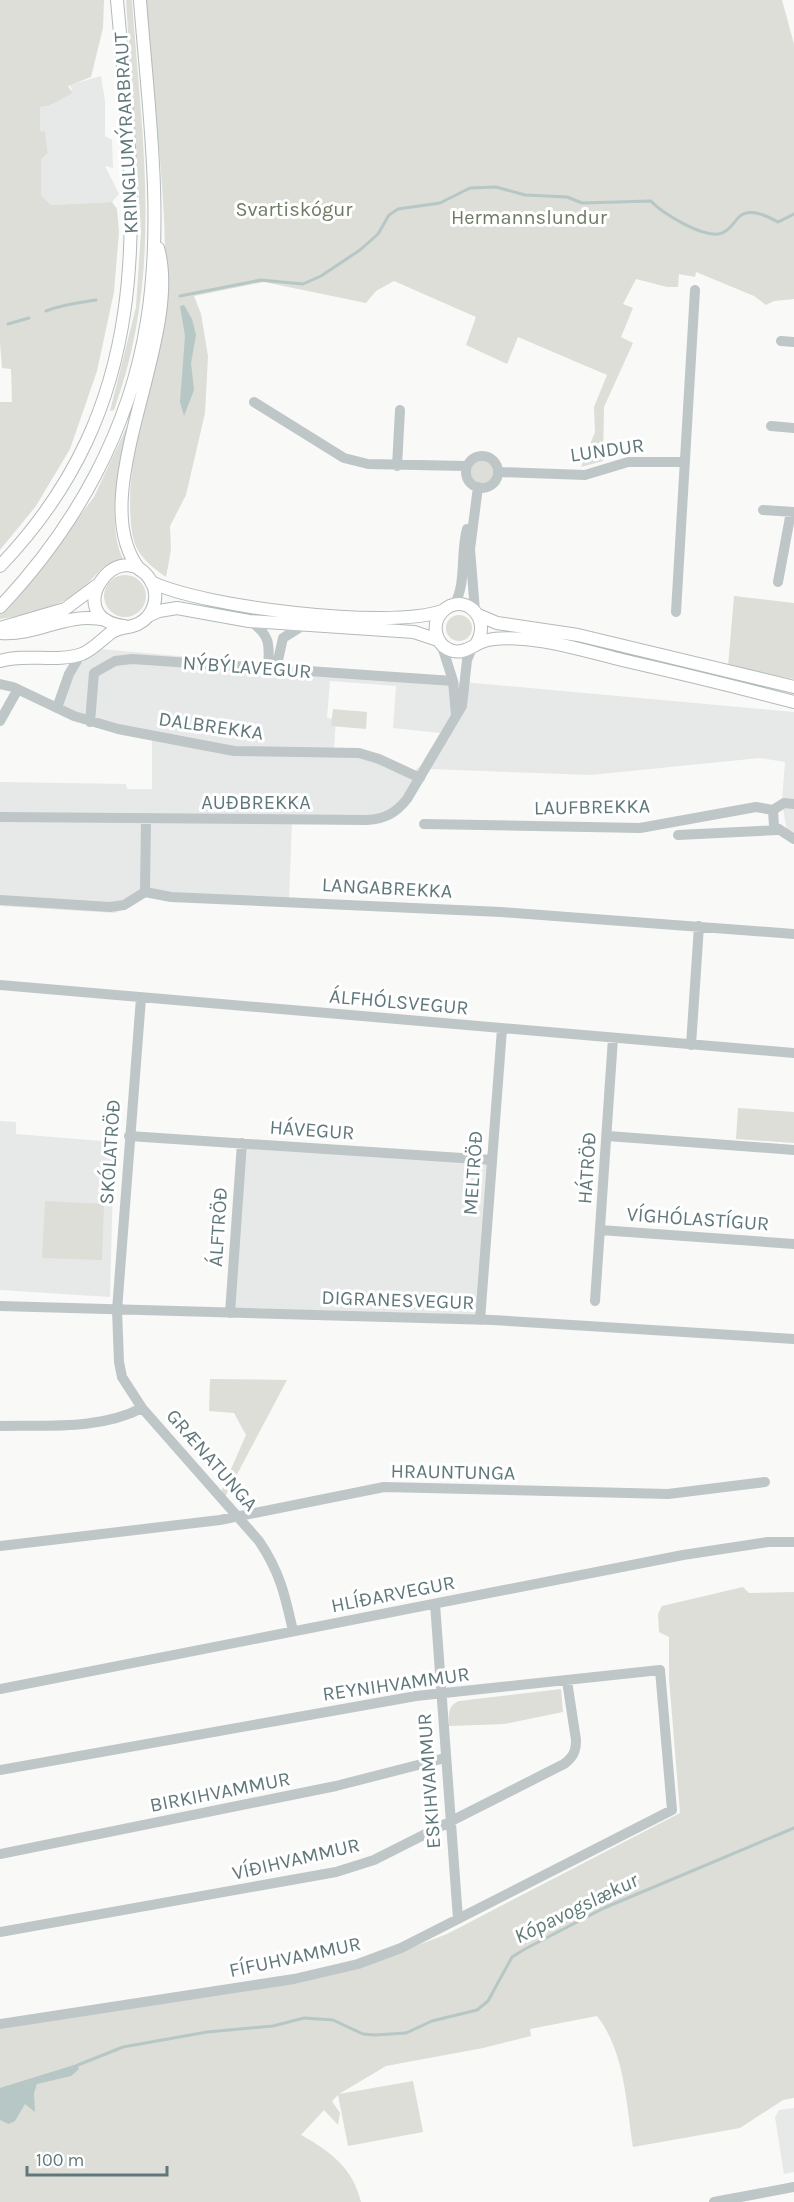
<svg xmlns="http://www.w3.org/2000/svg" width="794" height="2202" viewBox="0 0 794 2202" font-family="Karla,sans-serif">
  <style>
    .built { fill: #e7e9e8; fill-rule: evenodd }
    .green { fill: #dcded7 }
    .water { fill: #b6c7c6 }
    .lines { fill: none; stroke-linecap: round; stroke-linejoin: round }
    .stream { stroke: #b6c7c6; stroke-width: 3 }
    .major-casing { stroke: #b2babb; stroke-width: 14 }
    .minor { stroke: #bec6c7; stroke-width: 10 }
    .major { stroke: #fff; stroke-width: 12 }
    .labels { text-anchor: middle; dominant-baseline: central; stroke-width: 6; stroke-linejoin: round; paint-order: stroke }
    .street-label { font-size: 20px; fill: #60787b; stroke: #fff }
    .park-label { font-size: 20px; fill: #6f7a64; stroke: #fff }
    .water-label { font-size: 21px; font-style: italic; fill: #607b79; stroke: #fff }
  </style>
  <rect width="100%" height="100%" fill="#f9f9f7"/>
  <path class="built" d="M101 76 105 101V136L112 140 113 168 105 166 119 194 112 202 51 205 41 195V160L48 153 45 132H40V107L50 106 72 89 69 85Z
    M101 649 794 712V837L787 833 782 801 785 762 760 758 591 775 431 769 389 820 292 822 289 899 147 897 115 913 0 906V782L126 784 127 789H152V734L59 707 79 664ZM330 681 396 686 393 728 440 733 420 766 413 772 334 750 336 719 327 718Z
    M0 1121 16 1122V1134L114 1142 110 1297 0 1290Z
    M244 1145 488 1163 478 1315 235 1308Z
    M794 2108V2172L784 2174 775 2117 779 2110Z"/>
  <path class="green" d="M0 0H104L103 28 91 77 68 86 72 93 49 106 40 107V131L45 132 48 153 41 160V195L51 205 112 202 117 209 119 232 114 292 97 371 70 449 36 506 0 550V402H12L11 369 2 368 0 343Z
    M126 0H132C142 141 164 273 114 410L110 411 136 307 141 232Z
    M145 0H782L794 44V299L774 301 766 305 754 296 696 272 695 277 679 274 678 287H667L636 279 623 304 633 308 621 337 633 343 604 407 603 461 581 467 595 432 594 407 607 375 518 337 507 364 466 345 476 317 394 281 376 291 366 303 264 282 194 296 201 314 208 356 205 413 186 495 170 526 171 550 166 577C149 565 135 554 132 532 124 476 143 415 154 361 158 345 163 329 164 312 170 208 153 104 145 0Z
    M129 422H132C120 458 105 522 123 559 97 565 97 578 79 591 57 608 27 615 0 619V615L30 582 94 497Z
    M471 472a11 11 0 1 1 22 0a11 11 0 1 1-22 0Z
    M104 596a21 21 0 1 1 42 0a21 21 0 1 1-42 0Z
    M734 596 794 603V679L728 667Z
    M446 628a13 13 0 1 1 26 0a13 13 0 1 1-26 0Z
    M333 709 367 712 366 729 331 726Z
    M738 1108 794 1112V1143L736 1139Z
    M45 1201 104 1204 102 1260 42 1258Z
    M210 1379 287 1380 225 1497 221 1492 246 1435 234 1413 209 1411Z
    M743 1587 749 1593 794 1592V2098L783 2100 740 2128 633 2147C626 2103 625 2052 597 2016L530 2029 531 2036 483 2048 386 2066 339 2094 413 2081 423 2132 348 2146 338 2095 332 2101 340 2113 338 2125 324 2110 301 2135C330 2151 353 2168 361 2202H0V2029L361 1967 447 1934 680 1813 669 1678V1637L659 1632 658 1614 662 1606Z
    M561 1689 563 1712 504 1724 449 1726C449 1714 447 1706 459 1701Z"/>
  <path class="water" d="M184 305 192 319 196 335 191 363 194 390 184 416 180 402 185 336 180 306Z
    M77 2064 79 2069 71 2076 37 2084 34 2093 35 2112 25 2104 15 2121 9 2124 0 2120V2088Z"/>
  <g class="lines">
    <path class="stream" d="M180 296 261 280 303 284 321 276 360 250 378 234 389 215 398 209 440 203 470 188 496 187 525 195 567 197 582 203 651 201C661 213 706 240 722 233 730 230 733 223 739 217 749 207 767 216 778 222L794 214
      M46 311C63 304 78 303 96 300
      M8 324 29 318
      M78 2065 123 2047 207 2032 273 2026 304 2018 333 2020 363 2034 375 2035 406 2033 432 2021 477 2010 488 2001 512 1957 525 1949 604 1908 794 1828"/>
    <defs>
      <path id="major" d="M0 566C161 398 136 211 117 0
        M140 570C81 498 184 339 158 248
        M151 582C203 607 388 630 442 611
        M0 607C75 528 130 430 147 321 164 216 148 106 140 0
        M478 615 497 623 578 635 794 687
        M148 616 159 611 177 608 249 621 414 632 438 640
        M0 628 65 609 96 586
        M0 633C40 636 65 611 106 620
        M476 644C493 618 463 590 442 612 431 624 435 644 450 650 464 656 474 643 488 640 499 637 512 638 524 639 557 642 590 652 622 660 679 673 737 687 794 702
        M0 661C26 653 56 663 82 654 94 649 102 639 112 632 120 627 129 628 138 624 154 616 160 596 151 581 119 530 58 618 124 626"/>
    </defs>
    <use href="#major" class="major-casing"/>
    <path class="minor" d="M781 341 794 342
      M254 402 344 458 368 464 467 466
      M771 426 794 428
      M466 472a16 16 0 1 1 32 0a16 16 0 1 1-32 0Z
      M397 466 400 410
      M498 472 585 475 628 462H684
      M763 510 794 512
      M778 582 791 512
      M454 605C467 584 460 553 467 529
      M475 611 470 549 478 487
      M676 612 695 290
      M249 621C270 633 270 645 268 668
      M441 643 453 681 456 715
      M276 669 283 638 302 626
      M0 684 13 687 74 716 118 729 234 751 359 753 379 759 420 778
      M57 708 69 674 81 654
      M0 721 18 689
      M90 722 94 673 115 661 132 659 453 681
      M773 810 774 826 794 839
      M773 810 784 803 794 804
      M0 817 367 820C385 819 396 813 407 799L462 706 467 660 472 648
      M424 824 640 828 756 807 773 810
      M678 835 778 830
      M145 892 171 897 501 912 794 934
      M145 892 146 820
      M0 900 110 907 124 905 145 892
      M0 985 794 1053
      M141 998 117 1310 119 1362 122 1377 142 1408 259 1541C280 1572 285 1595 293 1631
      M691 1045 699 926
      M129 1136 492 1160
      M608 1136 794 1150
      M600 1230 794 1244
      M595 1301 613 1038
      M0 1306 493 1320 794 1339
      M230 1313 242 1143
      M480 1320 502 1029
      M0 1426C47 1425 100 1430 142 1408
      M0 1546 220 1520 384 1487 668 1494 765 1482
      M435 1604 458 1919
      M0 1689 683 1555 768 1542H794
      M0 1770 416 1696 660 1670 672 1810 401 1948 358 1964 294 1979 0 2024
      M0 1854 336 1786 445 1758
      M0 1932 336 1872 374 1860 564 1764C573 1757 576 1752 576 1740L567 1681
      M714 2202 794 2187"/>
    <use href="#major" class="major"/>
  </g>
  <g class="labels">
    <g class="street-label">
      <text transform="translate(126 133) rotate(-93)">KRINGLUMÝRARBRAUT</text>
      <text transform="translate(607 450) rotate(-8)">LUNDUR</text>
      <text transform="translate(247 667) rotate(4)">NÝBÝLAVEGUR</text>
      <text transform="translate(211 726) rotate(8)">DALBREKKA</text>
      <text x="256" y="802">AUÐBREKKA</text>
      <text transform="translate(592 807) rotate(-1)">LAUFBREKKA</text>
      <text transform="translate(387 888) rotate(3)">LANGABREKKA</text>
      <text transform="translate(399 1002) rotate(5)">ÁLFHÓLSVEGUR</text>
      <text transform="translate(312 1130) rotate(4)">HÁVEGUR</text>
      <text transform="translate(110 1152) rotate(-86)">SKÓLATRÖÐ</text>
      <text transform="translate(587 1168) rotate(-86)">HÁTRÖÐ</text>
      <text transform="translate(473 1173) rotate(-86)">MELTRÖÐ</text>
      <text transform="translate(698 1219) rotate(4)">VÍGHÓLASTÍGUR</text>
      <text transform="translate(218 1227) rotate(-86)">ÁLFTRÖÐ</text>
      <text transform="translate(398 1300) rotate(2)">DIGRANESVEGUR</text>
      <text transform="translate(212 1460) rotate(49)">GRÆNATUNGA</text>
      <text transform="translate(453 1472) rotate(1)">HRAUNTUNGA</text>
      <text transform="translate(393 1594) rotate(-11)">HLÍÐARVEGUR</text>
      <text transform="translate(396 1684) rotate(-8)">REYNIHVAMMUR</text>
      <text transform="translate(429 1781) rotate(-94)">ESKIHVAMMUR</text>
      <text transform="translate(220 1792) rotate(-11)">BIRKIHVAMMUR</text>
      <text transform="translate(296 1859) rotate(-13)">VÍÐIHVAMMUR</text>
      <text transform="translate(295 1957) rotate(-12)">FÍFUHVAMMUR</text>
    </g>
    <g class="park-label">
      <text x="294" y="209">Svartiskógur</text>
      <text x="529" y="217">Hermannslundur</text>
    </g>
    <g class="water-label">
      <text transform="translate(576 1908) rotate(-26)">Kópavogslækur</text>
    </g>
  </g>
  <path d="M27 2166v9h140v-9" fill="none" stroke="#60787b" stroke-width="3"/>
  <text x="36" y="2166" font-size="18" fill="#60787b" stroke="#ffffff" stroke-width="4.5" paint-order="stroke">100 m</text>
</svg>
